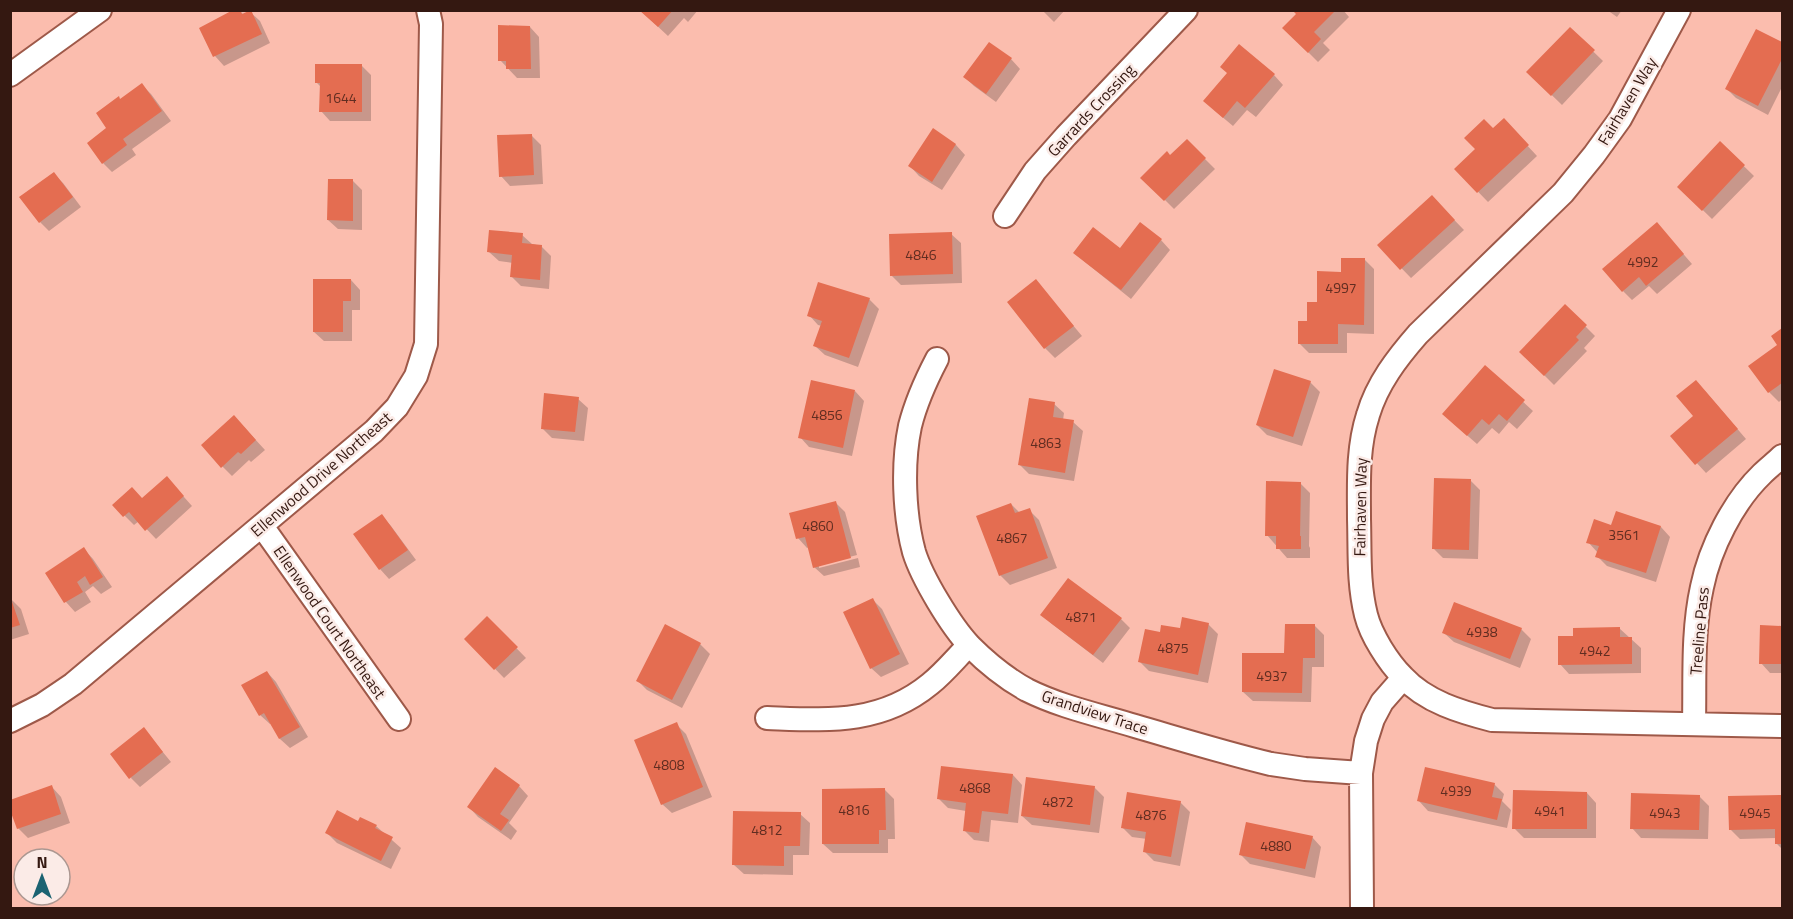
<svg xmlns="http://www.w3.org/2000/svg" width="1793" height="919" viewBox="0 0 1793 919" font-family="'Titillium Web',sans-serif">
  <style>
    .shadow { fill: #0003 }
    .building { fill: #e46d51 }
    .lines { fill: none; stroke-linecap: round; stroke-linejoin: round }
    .minor-casing { stroke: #9e5949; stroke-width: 26 }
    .minor { stroke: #fff; stroke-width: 22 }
    .labels { text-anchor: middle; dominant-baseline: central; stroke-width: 5; stroke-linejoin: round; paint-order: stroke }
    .number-label { font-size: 14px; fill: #602d21 }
    .street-label { font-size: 16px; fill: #341811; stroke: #fbebe7 }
  </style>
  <rect width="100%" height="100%" fill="#fbbdae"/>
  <path class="shadow" d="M239 10 244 15 250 12 260 21 270 43 224 66 215 56 201 28Z
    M640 10H698L688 22 684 18 668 36Z
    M1042 10H1065L1054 22Z
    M1297 10H1343L1349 17 1323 43 1330 50 1318 62 1284 28 1298 14Z
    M1607 10H1622L1617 17Z
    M530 27 539 37 540 78H517L500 60Z
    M1570 29 1603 61 1562 105 1528 72Z
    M1757 31 1782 44V87L1768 115 1736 98 1727 89Z
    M1011 59 1020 69 996 102 974 86 965 77Z
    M362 66 371 75V121H330L321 111V87L316 82Z
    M1274 75 1283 85 1256 117 1247 110 1233 126 1214 110Z
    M142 85 151 94 171 121 132 149 136 155 112 172 103 163 108 128 121 100Z
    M1513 130 1537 156 1488 202 1456 169 1477 149Z
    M933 131 956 145 965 155 942 190 919 176 910 166Z
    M532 136 541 145 543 184 510 186 501 176Z
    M1187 141 1215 169 1174 209 1143 178 1171 157Z
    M1720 143 1754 176 1712 219 1679 187Z
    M54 174 63 183 81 207 49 231 40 222Z
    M353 181 362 190V230L338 229 328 220Z
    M1432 197 1464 230 1411 278 1379 245Z
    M951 234 961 243 962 283 901 285 891 275Z
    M1666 234 1692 264 1657 294 1649 286 1632 300 1623 291Z
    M522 235 532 244 541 246 551 256 549 289 521 286 512 277 513 263 499 261 489 252Z
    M1161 240 1170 250 1131 299 1085 262 1075 253 1120 250Z
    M1365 260 1374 269V334L1347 333V353H1309L1299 343 1318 304 1342 273Z
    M351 280 360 290V310H352V341H324L314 332Z
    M1036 281 1082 336 1055 358 1045 348 1009 302Z
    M869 299 879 309 858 367 825 355 815 346 822 326 818 325 809 315Z
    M1565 306 1595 336 1584 348 1587 351 1554 385 1521 352Z
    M1782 330V399L1779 402 1769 392 1750 366 1779 345 1773 337Z
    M1485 367 1533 411 1517 429 1509 422 1499 434 1492 428 1477 444 1453 423Z
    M1310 382 1320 392 1302 446 1267 435 1257 425Z
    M855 391 864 401 852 456 809 447 800 437Z
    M1705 391 1746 439 1706 473 1672 436 1695 416Z
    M578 399 588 408 584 441 552 438 542 428Z
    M1054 404 1064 413 1063 420 1073 422 1083 431 1074 481 1029 474 1019 464Z
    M244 427 265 450 251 462 249 460 232 476 222 466Z
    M1470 480 1480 490 1478 559 1443 558 1434 549Z
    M1300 483 1310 493 1309 546 1310 548V558H1287L1267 535Z
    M176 488 192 506 156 539 139 521 134 525 114 505 142 500Z
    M836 503 845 512 857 555 819 565V568L858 558 860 567 824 576 814 567 809 547 807 548 798 538Z
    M1011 504 1020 513 1029 510 1039 520 1057 568 1010 585 1000 575Z
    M382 516 391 526 416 560 389 579 380 569Z
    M1612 527H1661L1670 537 1656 582 1607 566 1597 556 1598 553 1588 542Z
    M84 549 93 559 112 587 101 594 93 586 85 592 91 602 75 612 66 602 47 573Z
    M11 599 21 609 29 634 10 640Z
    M873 600 882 609 909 664 881 677 871 668Z
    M1042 615 1121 619 1130 628 1103 663 1052 624Z
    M487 618 526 658 504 678 466 639Z
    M1208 624 1218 634 1208 683 1149 671 1140 662 1161 633Z
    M666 626 700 644 710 654 682 708 647 690 638 681Z
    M1315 626 1324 635V667H1312L1311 702 1253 701 1243 692 1285 654Z
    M1761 627H1782V673H1770L1761 663Z
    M1619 628 1641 648V673L1569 674 1560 664 1575 637Z
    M1521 629 1531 639 1520 668 1454 642 1444 633Z
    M267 672 276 682 308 737 290 748 280 739 272 723 270 724 260 715Z
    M676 724 686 734 712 797 672 813 662 804Z
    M144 729 171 762 140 787 131 778Z
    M1013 775 1022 785 1018 823 991 820 989 842 974 840 964 830 966 811 948 808 939 799Z
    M1494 784 1504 794 1502 801 1511 810 1507 828 1428 811 1419 801Z
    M519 786 528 796 509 823 517 831 511 840 478 817 469 807Z
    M52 787 61 797 70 823 28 838 18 828Z
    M1094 787 1104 797 1099 833 1032 825 1022 816Z
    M885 790 894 799 895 839H888V853H833L823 844Z
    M1587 793 1596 803V838H1524L1514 828Z
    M1699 796 1709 806 1708 839 1641 838 1632 828Z
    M1782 796V849L1776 843V838L1740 839 1730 829V798Z
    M1180 802 1190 812 1180 866 1154 861 1145 852 1147 839 1132 837 1122 827Z
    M800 814 810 823 809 855H793V875L744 874 734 865Z
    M361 819 376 826 401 848 391 869 337 843 327 833 359 822Z
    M1312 837 1321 847 1315 878 1250 864 1240 854Z"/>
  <path class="building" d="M233 10H240L242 14 251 10 262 34 213 57 199 28Z
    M639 10H673L658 27Z
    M1295 10H1336L1314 32 1321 39 1308 53 1282 28 1296 14 1294 12Z
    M498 25 530 26 531 69H506V61H498Z
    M1570 27 1595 50 1551 96 1526 72Z
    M1756 29 1782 42V59L1758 106 1725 89Z
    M989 42 1012 58 986 94 963 77Z
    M1239 44 1275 74 1245 108 1237 101 1223 118 1203 101 1227 73 1220 67Z
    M315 64H362V112H319L320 83H315Z
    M142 83 162 111 123 139 127 145 102 164 87 143 106 128 96 113 119 96 120 99Z
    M1504 118 1529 145 1477 193 1454 169 1475 149 1464 138 1484 119 1493 128Z
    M933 128 956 144 932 182 908 166Z
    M532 134 534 175 499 177 497 135Z
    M1187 139 1206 158 1164 201 1140 178 1167 151 1170 155Z
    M1720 141 1745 165 1702 211 1677 187Z
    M54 172 73 197 39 223 19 197Z
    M328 179H353V221L327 220Z
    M1432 195 1455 220 1400 270 1377 245Z
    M1140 222 1162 239 1121 290 1073 253 1093 227 1120 248Z
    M1657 222 1684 254 1646 286 1639 277 1622 292 1602 269Z
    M489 230 523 233 522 243 542 245 540 280 510 277 512 255 487 252Z
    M952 232 953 274 890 276 889 234Z
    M1341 258H1365L1364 325 1338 324V344H1298V321H1307V302H1317V271L1341 272Z
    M313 279H351V301H343V332H313Z
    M1036 279 1074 326 1044 349 1007 302Z
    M818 282 870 298 849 358 813 346 822 321 807 316Z
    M1565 304 1587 325 1576 337 1579 340 1544 376 1519 352Z
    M1782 328V383L1768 393 1748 366 1777 345 1771 336Z
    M1485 365 1525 400 1507 421 1499 414 1489 425 1482 419 1467 436 1442 414Z
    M1274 369 1311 381 1293 437 1256 425Z
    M811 380 855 390 843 448 798 438Z
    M1696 380 1738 429 1695 465 1670 436 1693 416 1676 396Z
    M544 393 579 397 575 432 541 429Z
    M1029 398 1055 402 1053 417 1074 420 1065 473 1018 465Z
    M234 415 256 440 241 454 238 452 221 468 201 445Z
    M167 476 184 496 145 531 129 512 123 517 112 505 132 487 142 498Z
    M1434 478 1471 479 1469 550 1432 549Z
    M1266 481 1301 482 1300 536H1301V549H1276V536H1265Z
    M836 501 851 558 813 568 805 537 796 539 789 513Z
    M1011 503 1015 513 1030 508 1048 558 999 576 976 516Z
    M1616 511 1661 526 1646 573 1595 557 1599 546 1586 543 1594 519 1611 525Z
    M382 514 408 550 379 570 353 534Z
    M84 547 103 577 90 585 85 576 77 582 83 592 64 603 45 573Z
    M1068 578 1122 618 1093 655 1040 615Z
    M10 596 20 625 10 628Z
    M873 598 900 654 870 669 843 612Z
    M1454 602 1522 628 1510 659 1442 633Z
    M487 616 518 647 494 670 464 639Z
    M1182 617 1209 623 1198 675 1138 662 1145 629 1160 632 1161 625 1180 628Z
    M665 624 701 643 672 700 636 681Z
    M1285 624H1315V658H1303L1302 693 1242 692V653H1284Z
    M1760 625 1782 626V664H1759Z
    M1620 627V637H1632V664L1558 665V636H1573V628Z
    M267 671 300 727 279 739 264 713 259 716 241 685Z
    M677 722 703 787 661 805 634 740Z
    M144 727 163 752 129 779 110 754Z
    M941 766 1013 774 1008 814 982 811 979 833 963 831 966 803 937 799Z
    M495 767 520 785 500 814 509 820 501 831 467 807Z
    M1425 767 1495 783 1492 797 1502 799 1497 820 1417 801Z
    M1026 777 1095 786 1090 825 1021 816Z
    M52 785 61 814 17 829 10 810V800Z
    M885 788 886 830H879V844H822V789Z
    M1513 790 1587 792V829H1512Z
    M1127 792 1181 801 1171 857 1143 852 1146 832 1121 828Z
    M1631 793 1700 795 1699 830 1630 829Z
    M1782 795V844H1775V829L1729 830 1728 796Z
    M337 810 358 821 360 817 377 825 375 828 393 837 381 861 325 833Z
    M733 811 801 812 800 846H784V866L732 865Z
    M1246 822 1313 836 1305 869 1239 855Z"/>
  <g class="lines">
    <defs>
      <path id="minor" d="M1679 10 1620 119 1594 155 1563 193 1418 334C1397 358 1377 384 1368 415 1357 449 1359 485 1359 519 1360 551 1358 583 1366 615 1371 635 1388 662 1403 677 1426 702 1461 712 1492 720L1782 726
        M10 75 100 10
        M1005 216 1035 171 1066 136 1186 10
        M937 359C926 380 916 402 910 426 902 464 904 515 914 552 922 578 951 626 970 646 986 662 1007 679 1027 690 1061 707 1099 715 1135 726 1180 739 1225 753 1271 764L1305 769 1361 773
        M262 526 399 719
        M767 718C826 720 880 725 930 684 944 673 956 658 969 645
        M10 721 42 705 73 684 374 431 397 407 416 376 426 344 431 24 428 10
        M1694 724C1695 679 1692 632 1702 587 1710 548 1733 502 1762 474 1768 468 1776 462 1782 456
        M1362 908 1361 773 1366 741 1373 719 1382 702 1403 678"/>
    </defs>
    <use href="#minor" class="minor-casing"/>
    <use href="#minor" class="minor"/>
  </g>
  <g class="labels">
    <g class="number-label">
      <text x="341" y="97">1644</text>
      <text x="921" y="254">4846</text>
      <text x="1643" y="261">4992</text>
      <text x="1341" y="287">4997</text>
      <text x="827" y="414">4856</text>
      <text x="1046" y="442">4863</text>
      <text x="818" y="525">4860</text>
      <text x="1624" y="534">3561</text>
      <text x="1012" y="537">4867</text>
      <text x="1081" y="616">4871</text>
      <text x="1482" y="631">4938</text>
      <text x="1173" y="647">4875</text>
      <text x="1595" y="650">4942</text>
      <text x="1272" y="675">4937</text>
      <text x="669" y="764">4808</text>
      <text x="975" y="787">4868</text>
      <text x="1456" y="790">4939</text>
      <text x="1058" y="801">4872</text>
      <text x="854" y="809">4816</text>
      <text x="1550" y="810">4941</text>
      <text x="1665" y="812">4943</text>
      <text x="1755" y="812">4945</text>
      <text x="1151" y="814">4876</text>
      <text x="767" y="829">4812</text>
      <text x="1276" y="845">4880</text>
    </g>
    <g class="street-label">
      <text transform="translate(1627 101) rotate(-59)">Fairhaven Way</text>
      <text transform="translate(1091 110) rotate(-47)">Garrards Crossing</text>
      <text transform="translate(321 474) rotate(-41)">Ellenwood Drive Northeast</text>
      <text transform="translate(1360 507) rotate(-89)">Fairhaven Way</text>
      <text transform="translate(330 622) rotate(55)">Ellenwood Court Northeast</text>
      <text transform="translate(1699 631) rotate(-85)">Treeline Pass</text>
      <text transform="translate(1095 712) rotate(18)">Grandview Trace</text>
    </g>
  </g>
  <rect width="1793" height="919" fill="none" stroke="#341811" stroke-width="24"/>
  <g transform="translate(42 877)"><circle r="28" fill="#fbebe7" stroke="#ab9791" stroke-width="1.5"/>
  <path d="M0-4.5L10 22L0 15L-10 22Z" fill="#1b6372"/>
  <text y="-9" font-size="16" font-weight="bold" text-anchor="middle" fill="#341811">N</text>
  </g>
</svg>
